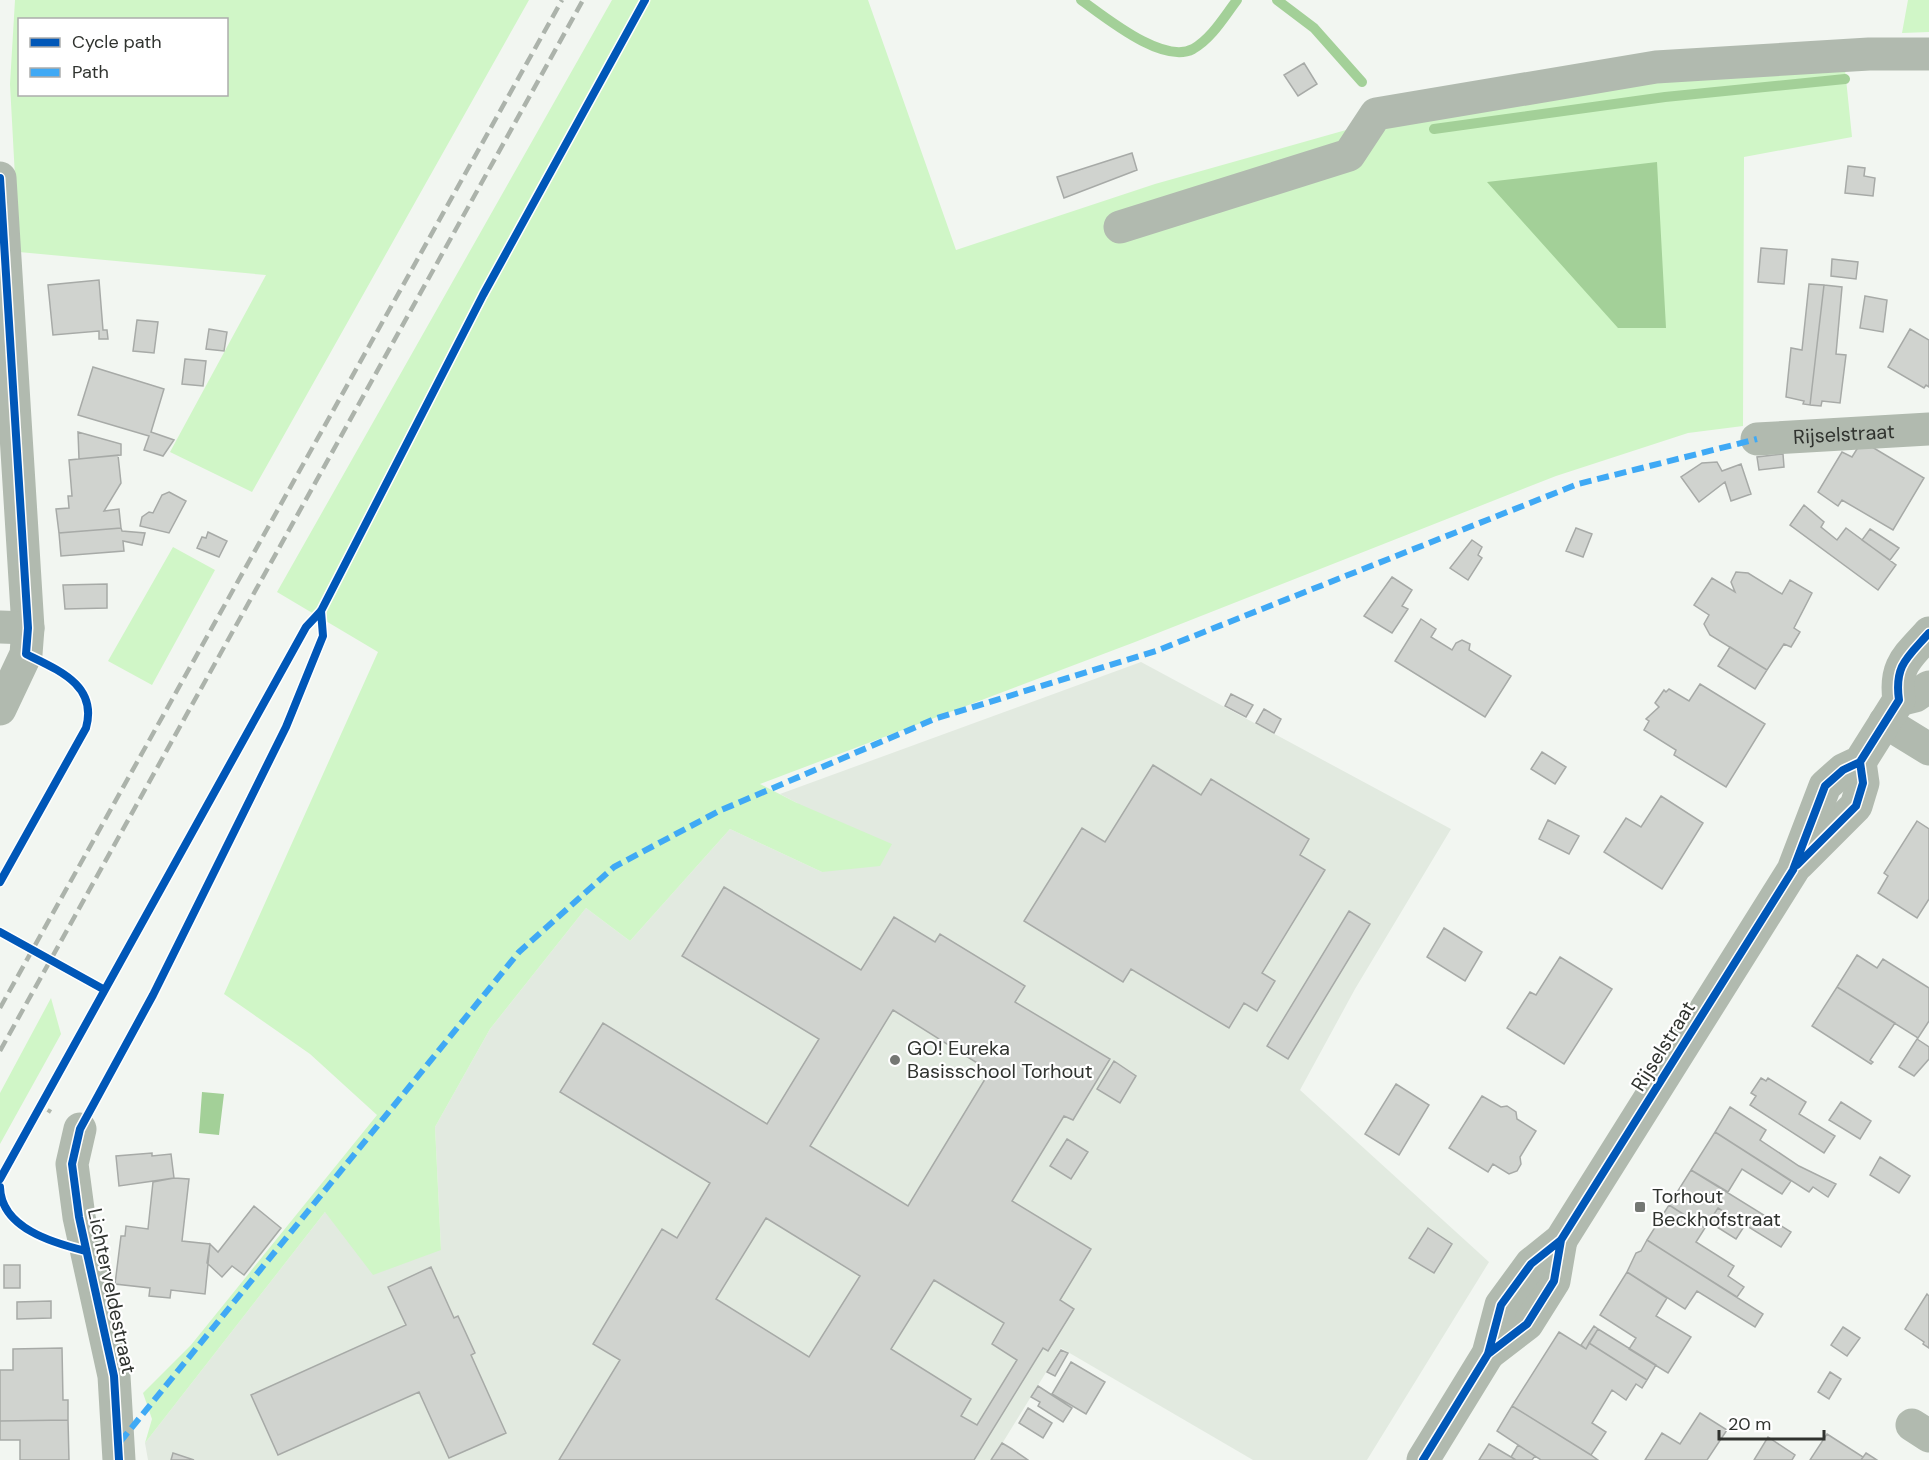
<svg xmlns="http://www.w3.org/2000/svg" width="1929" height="1460" viewBox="0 0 1929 1460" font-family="'DM Sans',sans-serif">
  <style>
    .built { fill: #e2eae0 }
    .green { fill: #d0f6c7; fill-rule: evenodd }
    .water { fill: #a3d098 }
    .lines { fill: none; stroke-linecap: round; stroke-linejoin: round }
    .stream { stroke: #a3d098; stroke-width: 10 }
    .building { fill: #d0d3cf; stroke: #a7aaa7; stroke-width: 1.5; fill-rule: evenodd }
    .path { stroke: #b0b7ad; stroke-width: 4; stroke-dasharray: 4.5 4.5; stroke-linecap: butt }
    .minor { stroke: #b1baaf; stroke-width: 33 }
    .rail { stroke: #acb3ab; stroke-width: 4.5; stroke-dasharray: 12 6; stroke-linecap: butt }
    .quiet { stroke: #3fa9f5; stroke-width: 6; stroke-dasharray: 12 6; stroke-linecap: butt }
    .cycleway-casing { stroke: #fff; stroke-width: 11 }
    .cycleway { stroke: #0057b8; stroke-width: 8 }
    .poi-dot { fill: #747773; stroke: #fff; stroke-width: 2 }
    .labels { text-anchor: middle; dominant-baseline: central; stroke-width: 4.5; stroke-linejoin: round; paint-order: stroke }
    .street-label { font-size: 20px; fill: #30332f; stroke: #fff }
    .poi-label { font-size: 20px; fill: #30332f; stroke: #fff; text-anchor: start }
  </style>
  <rect width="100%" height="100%" fill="#f2f6f1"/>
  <path class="built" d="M1141 662 1451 829 1355 989 1300 1090 1489 1262 1367 1460H1253L1061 1348 992 1460H148L145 1443 325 1212 441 1250 435 1127 490 1029 586 908 630 941 730 829 822 872 797 803 780 794Z"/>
  <path class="green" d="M15 0H529L252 492 170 452 266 275 19 252 10 84ZM20 20H226V94H20Z
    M612 0H868L956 250 1155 184 1385 119 1843 50 1852 137 1744 157 1743 426 1688 433 1556 476 1135 642 760 784 797 803 892 844 880 866 822 872 730 829 630 941 586 908 490 1029 435 1127 441 1250 373 1275 325 1212 145 1443 152 1419 143 1393 191 1345 377 1115 310 1054 224 994 378 652 277 592Z
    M1908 0H1929V32L1902 33Z
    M173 547 215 570 152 685 108 661Z
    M51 998 61 1034 0 1144V1093Z"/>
  <path class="water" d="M1657 162 1666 328H1618L1487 182Z
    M202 1092 224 1094 219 1135 199 1133Z"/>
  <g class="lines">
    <path class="stream" d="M1081 0C1105 17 1163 65 1193 49 1212 38 1224 17 1237 0
      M1277 0 1314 28 1362 82
      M1434 129 1665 97 1845 79"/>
  </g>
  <path class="building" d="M1304 63 1317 84 1298 96 1284 75Z
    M1132 153 1137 170 1064 198 1057 177Z
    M1848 166 1865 168 1864 176 1875 178 1873 196 1845 193Z
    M1761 248 1787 250 1784 284 1758 282Z
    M1832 259 1858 262 1856 279 1831 276Z
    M99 280 103 330H107L108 339H99V331L53 335 48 285Z
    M1809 284 1824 285 1810 405 1803 404 1804 401 1786 397 1791 348 1802 350Z
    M1824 285 1842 287 1836 354 1846 355 1840 403 1822 401 1821 406 1810 405Z
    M1865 296 1887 300 1883 332 1860 328Z
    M137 320 158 322 154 353 133 351Z
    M209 329 227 332 224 351 206 349Z
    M1910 329 1929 340V387L1926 385 1924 388 1888 367Z
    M185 359 206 361 203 386 182 384Z
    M93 367 164 389 151 432 174 440 163 456 144 450 149 436 78 415Z
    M78 432 121 444V455L79 459Z
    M1862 441 1924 478 1893 530 1842 500 1838 506 1818 492 1842 452 1852 457Z
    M1783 454 1784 467 1759 470 1757 457Z
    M118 455 121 483 104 511 119 509 121 528 59 533 56 509 69 508 68 496H72L69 460Z
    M1717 462 1722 471 1741 464 1751 494 1731 501 1725 482 1699 502 1681 477 1702 463Z
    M169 492 186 501 169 533 140 526 142 517 149 512 153 513 162 495Z
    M1804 505 1824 522 1821 527 1837 540 1846 528 1896 565 1878 590 1790 525Z
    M121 528 122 531 145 533 142 545 123 541 124 551 61 556 59 533Z
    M1576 528 1592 534 1583 557 1566 551Z
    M1870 529 1899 548 1890 560 1862 540Z
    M208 532 227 541 219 557 197 548 202 537 206 538Z
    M1472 540 1482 547 1478 555 1482 558 1468 580 1450 568Z
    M1736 572 1748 573 1782 594 1790 580 1812 593 1794 628 1800 632 1791 647 1784 644 1767 670 1710 635 1704 624 1709 615 1694 605 1712 578 1735 592 1731 582Z
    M1392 577 1412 590 1402 606 1408 609 1392 633 1364 616Z
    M107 584V608L65 609 63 585Z
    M1421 619 1436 629 1431 637 1452 650 1456 643 1462 640 1470 644 1469 650 1511 676 1485 717 1395 661Z
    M1730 647 1767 670 1755 689 1718 666Z
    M1700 684 1765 724 1726 787 1674 755 1676 750 1644 730 1649 721 1646 719 1659 707 1655 703 1664 690 1666 692 1669 689 1689 701Z
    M1231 694 1253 705 1246 717 1225 706Z
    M1264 709 1281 719 1274 733 1256 723Z
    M1542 752 1566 767 1555 784 1531 769Z
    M1153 765 1201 795 1211 779 1309 839 1300 855 1325 870 1262 973 1275 981 1257 1011 1244 1003 1229 1028 1131 969 1123 982 1024 921 1082 828 1105 842Z
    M1661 796 1703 823 1662 889 1604 852 1626 818 1641 827Z
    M1548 820 1579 836 1569 854 1539 839Z
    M1917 821 1929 829V899L1917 918 1878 893 1888 876 1884 873Z
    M724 887 861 970 894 917 935 942 940 934 1025 986 1015 1002 1110 1059 1073 1120 1064 1116 1012 1201 1091 1249 1060 1300 1074 1309 1048 1351 1043 1348 974 1460H559L620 1360 593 1344 662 1229 677 1238 710 1183 560 1092 603 1023 767 1124 819 1039 682 956ZM893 1010 990 1071 908 1206 810 1146ZM766 1218 860 1276 809 1357 716 1299ZM934 1280 1004 1323 992 1344 1017 1360 977 1425 961 1416 971 1399 891 1349Z
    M1349 911 1370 924 1288 1059 1267 1046Z
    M1444 928 1482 952 1465 981 1427 957Z
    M1857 955 1877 968 1883 959 1929 988V1021L1918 1038 1837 987Z
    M1560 957 1612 989 1564 1064 1507 1028 1530 992 1536 995Z
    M1837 987 1895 1023 1870 1060 1873 1062 1871 1064 1812 1026Z
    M1917 1039 1929 1047V1059L1914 1076 1899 1067Z
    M1114 1061 1136 1076 1120 1103 1097 1089Z
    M1761 1078 1766 1081 1768 1078 1806 1102 1799 1114 1835 1136 1824 1153 1750 1105 1756 1096 1751 1093Z
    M1396 1084 1429 1105 1399 1155 1365 1134Z
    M1482 1096 1501 1107 1507 1106 1516 1112 1517 1119 1536 1131 1520 1157 1521 1164 1517 1171 1509 1174 1493 1164 1488 1172 1449 1148Z
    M1841 1102 1871 1121 1860 1139 1829 1120Z
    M1730 1107 1766 1130 1760 1140 1799 1166 1836 1184 1828 1197 1813 1187 1809 1192 1715 1132Z
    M1715 1132 1791 1181 1782 1194 1742 1169 1728 1192 1691 1170Z
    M1067 1139 1088 1152 1071 1179 1050 1166Z
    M152 1153V1156L171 1154 174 1178 119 1186 116 1156Z
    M1880 1157 1910 1176 1899 1193 1870 1175Z
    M1691 1170 1791 1232 1781 1247 1718 1208 1705 1228 1669 1205Z
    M174 1178 189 1179 182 1241 210 1244 205 1294 171 1290 170 1298 149 1296 150 1288 115 1284 121 1236H125L126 1226 148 1229 153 1182Z
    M1669 1205 1705 1228 1696 1242 1734 1266 1728 1276 1744 1287 1737 1297 1647 1240Z
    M254 1206 281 1228 244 1275 232 1266 222 1277 207 1263 210 1244 218 1252Z
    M1718 1208 1745 1225 1736 1239 1709 1222Z
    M1428 1228 1452 1244 1434 1273 1409 1258Z
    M1647 1240 1763 1314 1755 1327 1697 1291 1685 1309 1627 1272 1636 1253 1641 1251Z
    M4 1265H20V1288H4Z
    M431 1267 454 1318 458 1316 475 1353 471 1355 506 1433 449 1458 419 1392 278 1455 251 1395 406 1325 388 1287Z
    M1627 1272 1667 1298 1656 1316 1691 1337 1668 1373 1629 1349 1636 1338 1600 1315Z
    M1927 1294 1929 1296V1348L1923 1344 1924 1342 1905 1329Z
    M51 1301V1318L17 1319V1302Z
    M1594 1326 1598 1329 1586 1349 1581 1345Z
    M1843 1327 1860 1338 1847 1356 1831 1345Z
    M1598 1329 1656 1365 1647 1380 1589 1343Z
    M1559 1332 1586 1349 1589 1343 1647 1380 1642 1388 1636 1384 1626 1400 1612 1390 1592 1423 1606 1432 1591 1455 1512 1406Z
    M62 1348 63 1400H68V1420L0 1421V1370H13V1349Z
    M1061 1350 1068 1353 1055 1376 1047 1372Z
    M1071 1362 1105 1382 1086 1414 1052 1394Z
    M1830 1372 1841 1379 1829 1399 1818 1392Z
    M1038 1386 1072 1408 1063 1422 1038 1406 1040 1402 1031 1397Z
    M1512 1406 1591 1455 1598 1460H1541L1497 1431Z
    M1028 1408 1052 1423 1043 1438 1019 1423Z
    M1700 1413 1727 1430 1707 1460H1645L1662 1433 1680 1444Z
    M68 1420 69 1460H20V1440H0V1421Z
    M1827 1434 1863 1457 1861 1460H1810Z
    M1768 1437 1795 1455 1792 1460H1754Z
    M1002 1443 1012 1449 1028 1460H991Z
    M1489 1444 1511 1457 1516 1460H1479Z
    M1518 1445 1535 1456 1532 1460H1516L1511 1457Z
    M173 1453 194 1460H171Z
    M1866 1453 1877 1460H1861Z"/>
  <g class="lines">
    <path class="path" d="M40 1105 51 1112"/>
    <g class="minor">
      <path d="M0 178 28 628 26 654 0 709"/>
      <path d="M1120 227 1349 155 1376 114 1656 67 1869 54H1929"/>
      <path id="s1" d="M1757 439 1929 429"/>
      <path d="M0 627 28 628"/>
      <path d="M1899 700 1915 696 1929 687"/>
      <path d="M1885 722 1929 749"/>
      <path d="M1798 864 1856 806 1863 783 1860 762"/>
      <path d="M80 1129 72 1164 79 1217 114 1376 119 1460"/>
      <path d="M1488 1354 1527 1324 1554 1281 1561 1240"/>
      <path d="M1912 1425 1929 1436"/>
      <path d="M1423 1460 1488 1354 1501 1305 1531 1264 1561 1240 1793 870 1825 786 1843 770 1860 762 1899 700C1894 665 1908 657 1929 633"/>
    </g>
    <path class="rail" d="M0 1008 562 0
      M0 1051 583 0"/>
    <path class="quiet" d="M120 1442 519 952 614 867 719 811 937 718 1156 651 1578 484 1757 439"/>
    <defs>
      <path id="cycleway" d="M0 178 28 628 26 654C58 670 98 685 86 728L0 882
        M1797 865 1856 806 1863 783 1860 762
        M0 932 103 989
        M0 1179 306 627 321 611 483 295 645 0
        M0 1187C1 1228 53 1243 86 1251
        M1488 1354 1527 1324 1554 1281 1561 1240
        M119 1460 114 1376 79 1217 72 1164 80 1129 153 995 286 727 323 636 321 611
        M1423 1460 1488 1354 1501 1305 1531 1264 1561 1240 1793 870 1825 786 1843 770 1860 762 1899 700C1894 665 1908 657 1929 633"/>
    </defs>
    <use href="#cycleway" class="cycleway-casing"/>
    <use href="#cycleway" class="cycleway"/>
  </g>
  <g class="poi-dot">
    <circle cx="895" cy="1060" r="6"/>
    <rect x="1634" y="1201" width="12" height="12" rx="3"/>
  </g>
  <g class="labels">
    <g class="street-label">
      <text stroke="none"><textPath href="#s1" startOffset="87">Rijselstraat</textPath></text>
      <text transform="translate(1663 1046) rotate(-58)">Rijselstraat</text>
      <text transform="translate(112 1291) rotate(78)">Lichterveldestraat</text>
    </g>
    <g class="poi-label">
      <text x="907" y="1048">GO! Eureka<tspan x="907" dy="23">Basisschool Torhout</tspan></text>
      <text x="1652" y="1196">Torhout<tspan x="1652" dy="23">Beckhofstraat</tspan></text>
    </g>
  </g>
  <rect x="18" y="18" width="210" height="78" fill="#ffffff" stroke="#acadac" stroke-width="1.5"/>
  <rect x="30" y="38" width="30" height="9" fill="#0057b8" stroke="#acadac" stroke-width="1.5"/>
  <text x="72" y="48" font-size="18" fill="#30332f">Cycle path</text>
  <rect x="30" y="68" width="30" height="9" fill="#3fa9f5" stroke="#acadac" stroke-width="1.5"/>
  <text x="72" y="78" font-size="18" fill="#30332f">Path</text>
  <path d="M1719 1430v9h105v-9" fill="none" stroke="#30332f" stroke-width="3"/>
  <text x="1728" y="1430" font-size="18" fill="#30332f" stroke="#ffffff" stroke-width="4.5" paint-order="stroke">20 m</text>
</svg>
